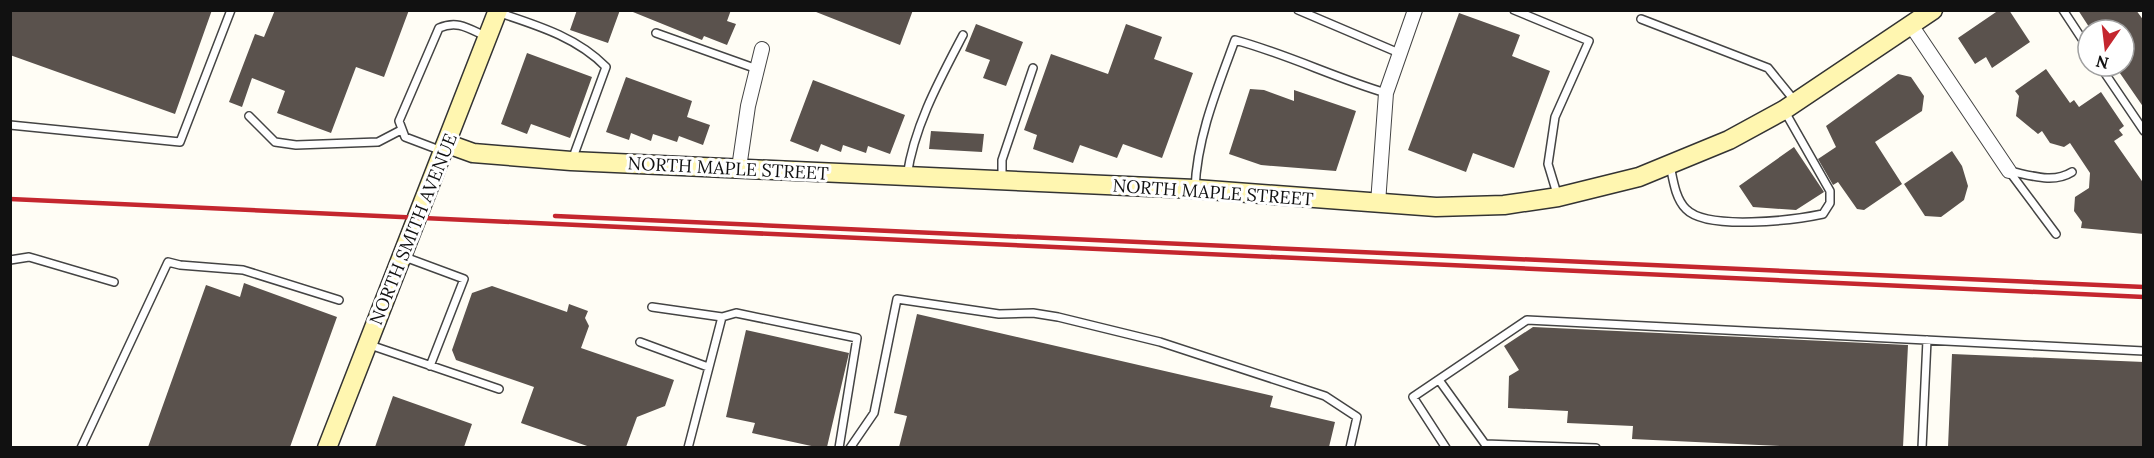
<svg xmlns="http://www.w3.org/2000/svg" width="2154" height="458" viewBox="0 0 2154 458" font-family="Lora,serif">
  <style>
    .building { fill: #5a524d }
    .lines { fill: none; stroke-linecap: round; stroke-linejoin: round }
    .lane-casing { stroke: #444; stroke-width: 10 }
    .street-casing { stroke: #444; stroke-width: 16 }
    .secondary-casing { stroke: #333; stroke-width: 21 }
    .lane { stroke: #fff; stroke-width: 7 }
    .street { stroke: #fff; stroke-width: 14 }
    .secondary { stroke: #fff6b0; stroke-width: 18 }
    .rail { stroke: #c4262e; stroke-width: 4.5 }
    .labels { text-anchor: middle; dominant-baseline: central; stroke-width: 6; stroke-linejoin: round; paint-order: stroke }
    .street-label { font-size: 18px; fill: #111; stroke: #fff }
  </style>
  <rect width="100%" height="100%" fill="#fffdf5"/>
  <path class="building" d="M10 10H212L175 114 10 55Z
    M275 10H409L384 77 356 67 331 133 277 113 285 91 252 78 242 107 229 102 255 34 264 37Z
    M577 10H620L608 43 570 30Z
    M628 10H731L727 21 736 24 727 45 704 36 702 40Z
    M811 10H913L900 45Z
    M1999 10H2009L2030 42 1992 68 1986 57 1975 64 1958 38Z
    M2078 10H2136L2144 21V108L2115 66H2124V30H2091Z
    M1459 13 1520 35 1512 56 1550 71 1514 168 1473 153 1466 172 1408 150Z
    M976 24 1023 42 1006 86 983 78 990 60 965 51Z
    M1126 24 1162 37 1154 59 1193 73 1162 158 1123 144 1117 158 1080 145 1073 163 1033 149 1037 135 1024 130 1051 54 1108 74Z
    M527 53 592 77 570 138 531 124 527 134 501 124Z
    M2046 69 2070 103 2074 100 2079 107 2101 92 2124 126 2119 130 2123 135 2114 141 2144 184V234L2081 228 2082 222 2074 211 2075 197 2089 188 2090 173 2070 143 2064 147 2050 143 2042 131 2038 134 2016 116 2019 96 2015 91Z
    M1898 74 1911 77 1924 96 1922 111 1875 142 1902 184 1864 210 1857 209 1838 182 1833 185 1818 159 1836 147 1826 126Z
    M626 77 692 101 687 117 710 125 703 145 679 136 677 142 653 134 651 141 631 133 629 140 606 132Z
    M813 80 905 115 890 154 868 146 866 153 843 145 841 152 821 144 818 152 790 141Z
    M1250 89 1264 90 1294 101V90L1356 111 1336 171 1261 165 1229 154Z
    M931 131 984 134 982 152 929 149Z
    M1794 147 1824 192 1796 210 1753 207 1739 186Z
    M1952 151 1962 166 1968 186 1964 200 1941 217 1925 216 1904 184Z
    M244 283 337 317 290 447H148L206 285 240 297Z
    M492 286 567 312 569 304 588 311 585 318 589 326 581 348 674 380 665 406 637 417 626 447H590L521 423 534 387 456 360 452 350 472 293Z
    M917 314 1273 396 1270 407 1335 422 1329 447H899L907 416 894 413Z
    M1533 327 1908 345 1903 447H1800L1632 439 1633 426 1567 423 1568 411 1508 408 1509 376 1519 370 1504 346Z
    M746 330 849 353 827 447H816L752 433 755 423 726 417Z
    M1952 354 2144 362V447H1948Z
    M393 396 472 424 464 447H375Z"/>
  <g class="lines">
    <defs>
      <path id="lane" d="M1298 10 1399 53
        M1514 10 1589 41 1555 117 1548 164 1558 197
        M2063 10 2088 48
        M497 12C536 25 577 37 606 67L572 160
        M1641 19 1768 68 1794 100
        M656 33 757 69
        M2100 66 2144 131
        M249 116 275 142 296 145 378 142 401 130
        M10 125 180 142 231 10
        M442 151 405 137 399 121 439 28C457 20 468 28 485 36
        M1670 165C1673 179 1675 198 1686 209 1707 231 1795 220 1823 214L1830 203V191L1784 110
        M2009 171 2056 234
        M2009 171C2030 175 2053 184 2072 172
        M907 176C914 126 940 79 963 35
        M1002 178V160L1033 68
        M1195 189C1197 137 1217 89 1235 40 1287 54 1335 78 1386 93
        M402 256 464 279 430 366
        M10 260 29 257 114 282
        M652 307 722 317 688 448
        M722 317 736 313 857 338 839 448
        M640 342 708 367
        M370 345 499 389
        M1439 380 1485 444 1596 448
        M81 448 168 262 180 265 243 270 339 300
        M850 448 874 413 897 299 999 314 1033 313 1058 317 1160 342 1325 396 1357 417 1350 448
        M1446 448 1413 397 1527 320 2144 351
        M1922 448 1927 340"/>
      <path id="street" d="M1911 25 2009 171
        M739 168 748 106 762 49
        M1378 203 1386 93 1415 10"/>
      <path id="secondary" d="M448 144 473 153 571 161 1195 189 1436 207 1504 205 1558 197 1639 177 1729 140 1784 110 1933 10
        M327 448 498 10"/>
    </defs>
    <use href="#lane" class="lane-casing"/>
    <use href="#street" class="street-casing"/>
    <use href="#secondary" class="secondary-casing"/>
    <use href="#lane" class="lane"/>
    <use href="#street" class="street"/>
    <use href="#secondary" class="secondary"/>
    <path class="rail" d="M10 199 2144 297
      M555 216 2144 287"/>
  </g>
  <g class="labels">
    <g class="street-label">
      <text transform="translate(728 168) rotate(3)">NORTH MAPLE STREET</text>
      <text transform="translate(1213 192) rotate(4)">NORTH MAPLE STREET</text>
      <text transform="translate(413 229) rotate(-68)">NORTH SMITH AVENUE</text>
    </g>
  </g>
  <rect width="2154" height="458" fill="none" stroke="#111111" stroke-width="24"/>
  <g transform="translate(2106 48) rotate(194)"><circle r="28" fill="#ffffff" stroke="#a0a0a0" stroke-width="1.5"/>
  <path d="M0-4.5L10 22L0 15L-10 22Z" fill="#c4262e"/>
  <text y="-9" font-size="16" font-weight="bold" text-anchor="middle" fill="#111111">N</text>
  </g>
</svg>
